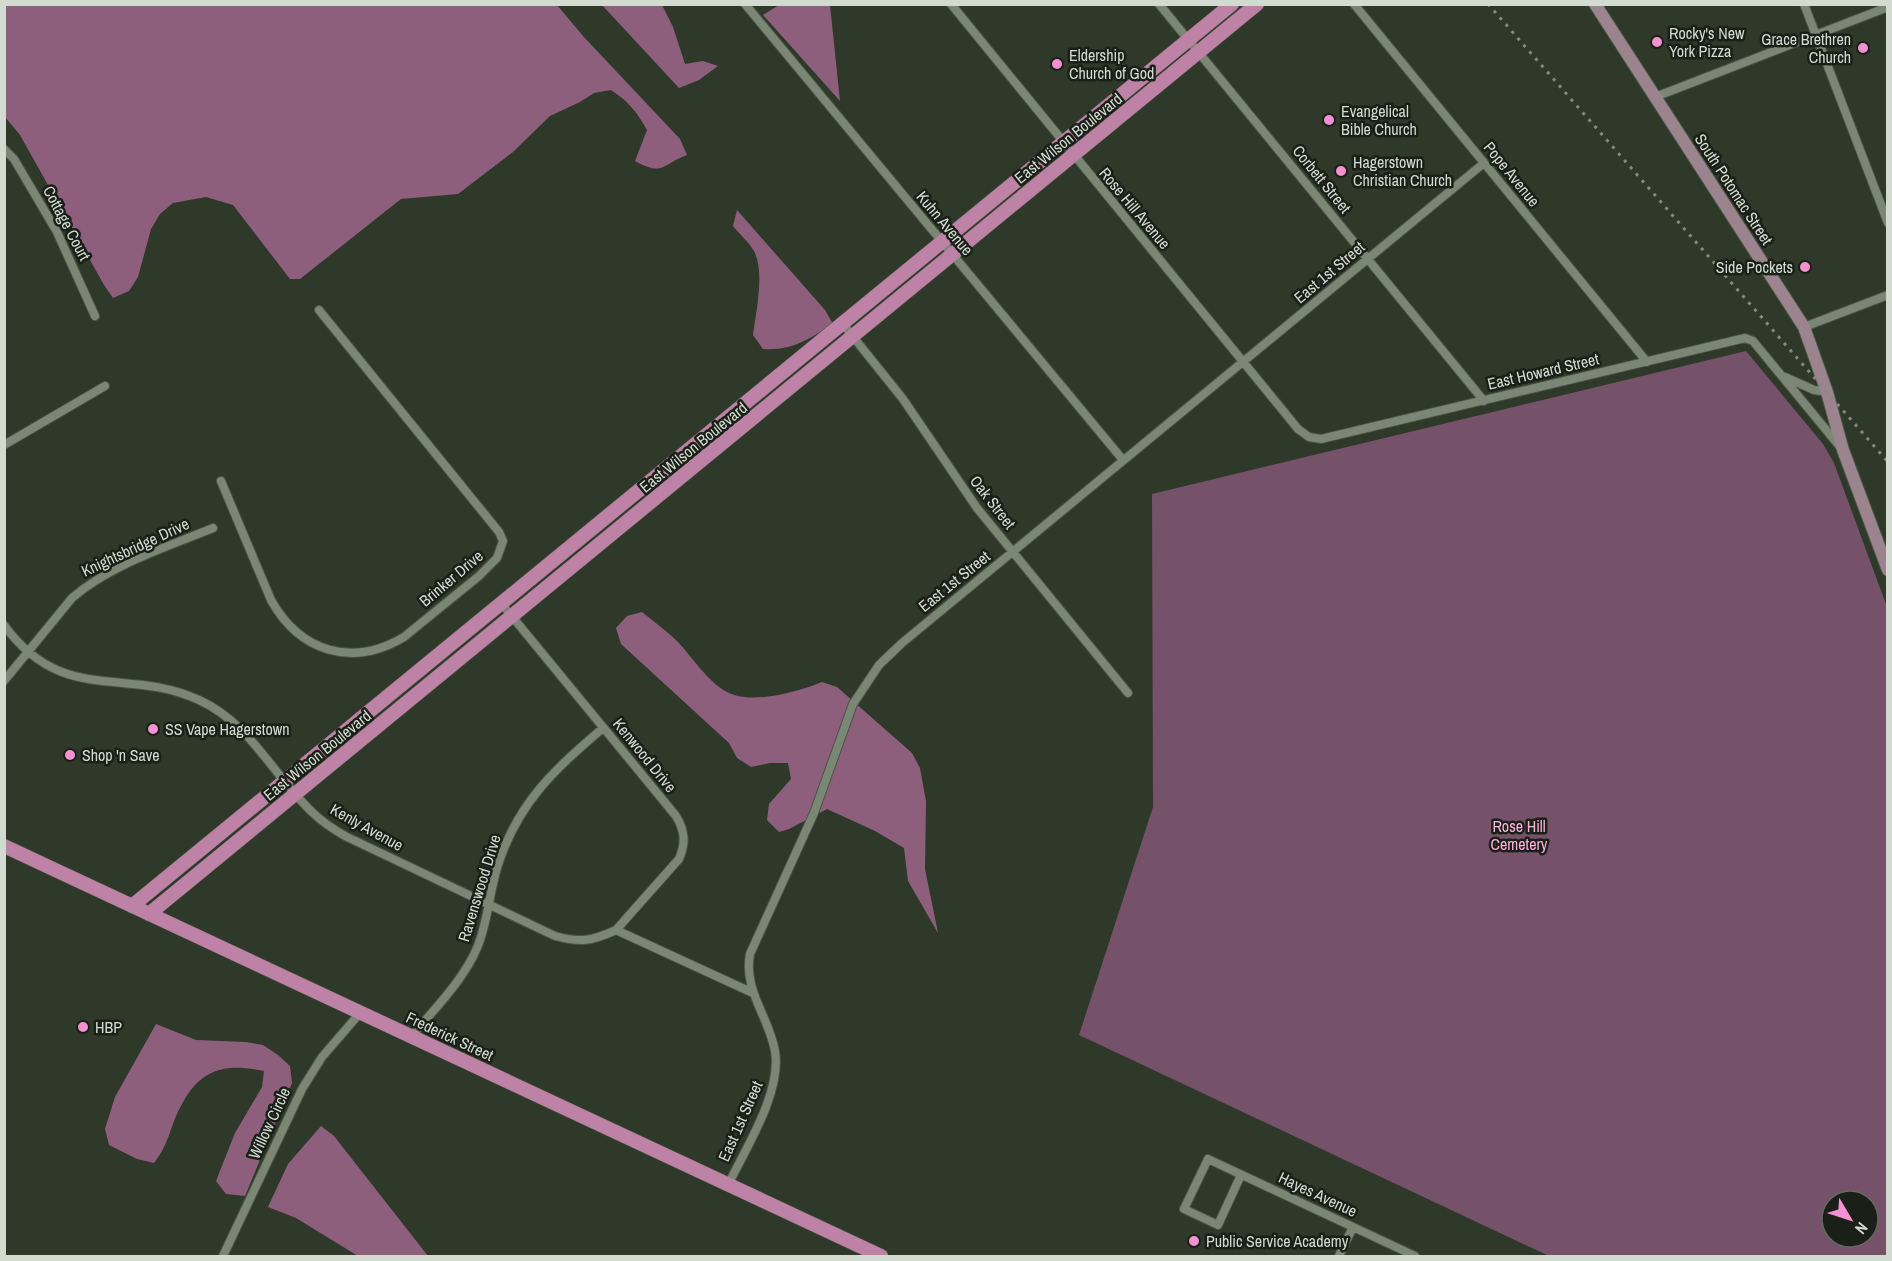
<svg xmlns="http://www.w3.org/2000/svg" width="1892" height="1261" viewBox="0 0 1892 1261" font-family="'Archivo Narrow',sans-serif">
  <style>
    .green { fill: #755269; fill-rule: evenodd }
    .forest { fill: #8e5f7d }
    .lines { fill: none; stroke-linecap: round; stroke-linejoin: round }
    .street-casing { stroke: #4b5446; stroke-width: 10 }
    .secondary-casing { stroke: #4b5446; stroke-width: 14 }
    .primary-casing { stroke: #4b5446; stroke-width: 15 }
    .street { stroke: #7a8774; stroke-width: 8 }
    .secondary { stroke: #9c848e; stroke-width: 12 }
    .primary { stroke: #be82a7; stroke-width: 14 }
    .rail { stroke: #838c7f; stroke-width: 3; stroke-dasharray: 3 6; stroke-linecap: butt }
    .poi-dot { fill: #f491d3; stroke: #1a1f17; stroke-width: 2 }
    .labels { text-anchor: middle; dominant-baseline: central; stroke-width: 5; stroke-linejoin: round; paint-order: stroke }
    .poi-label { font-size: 16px; fill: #d3dad0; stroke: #1a1f17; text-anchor: start }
    .street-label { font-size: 16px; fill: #d3dad0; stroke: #1a1f17 }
    .park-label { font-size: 16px; fill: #fbb1e0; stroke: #1a1f17 }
  </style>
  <rect width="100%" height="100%" fill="#2e3929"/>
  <path class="green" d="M1746 351 1823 444 1834 463 1887 607V1256H1549L1079 1035 1153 807 1152 494ZM1832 1201H1868V1237H1832Z"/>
  <path class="forest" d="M5 4 557 5 583 36 680 139 687 155C662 164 664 177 635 161L647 130C637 112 628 101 611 90L594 93 580 102 550 116 513 152 458 194 401 199 300 279H290L233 205 206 197 173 203 160 214 151 229 138 277 129 291 113 298 104 285 20 135 5 117Z
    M602 5H662L673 27 685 64 703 61 718 66 699 80 679 88Z
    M779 5H830L840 101 763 15Z
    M737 210 825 310 833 324C809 339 792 351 763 349L753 335C756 312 765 272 754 251 749 242 739 234 733 226Z
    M642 612C654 622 667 631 678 642 692 657 708 682 727 692 751 705 798 692 822 682L837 687 912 753 920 768 926 801 925 869 938 933 908 881 904 848 875 831 827 809 789 829 779 832 767 820 769 804 791 779 788 763H770L751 767 737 758 729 743 621 644 616 628 627 616Z
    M156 1024 196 1040 246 1042 263 1045 278 1055 290 1066 292 1083 245 1196 226 1194 216 1181 235 1133 262 1087 264 1071C226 1063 201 1068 182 1104 170 1125 170 1143 154 1163L137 1159 109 1145 105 1129 115 1097Z
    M321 1126 334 1136 428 1256H358L296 1218 268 1207 288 1164Z"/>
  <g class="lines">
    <defs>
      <path id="street" d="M745 4 1123 460
        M951 4 1298 429 1309 437 1321 439 1745 338 1753 341 1841 448
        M1159 4 1484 401
        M1354 4 1647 362
        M1804 4 1888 223
        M1655 97 1888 7
        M4 149 14 159 57 232 95 316
        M842 323 903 399 977 508 1128 693
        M1804 327 1888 295
        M1785 377 1814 390 1827 392
        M4 445 105 386
        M221 481 271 600C300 652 352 668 404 637L479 576 497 558 503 541 499 532 319 310
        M501 603 676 816C685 831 686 843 679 859L616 930
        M4 625C63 706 125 666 199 700 250 723 273 775 312 812 322 822 333 829 345 836L555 936C581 943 592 941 616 930L753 993
        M4 681 72 598C110 565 167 547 213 528
        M412 1036C434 1009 463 981 477 948 488 922 489 894 497 868 517 803 554 770 603 728
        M1241 1175 1218 1225 1184 1209 1208 1159C1277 1192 1346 1224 1415 1256
        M728 1185C746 1148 782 1092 775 1051 769 1017 743 990 750 954L814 813 853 704 879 665 902 643 1484 163
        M223 1256 302 1089 322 1057 360 1013
        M1339 1256 1353 1227"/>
      <path id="secondary" d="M1595 4 1804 327 1827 392 1843 450 1888 570"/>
      <path id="primary" d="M4 846 881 1256
        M132 906 1232 4
        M149 914 1257 4"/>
    </defs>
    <use href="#street" class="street-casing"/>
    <use href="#secondary" class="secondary-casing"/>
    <use href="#primary" class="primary-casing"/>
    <use href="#street" class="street"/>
    <use href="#secondary" class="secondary"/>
    <use href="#primary" class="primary"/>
    <path class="rail" d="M1488 4 1888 462"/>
  </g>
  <g class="poi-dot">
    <circle cx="1657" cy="42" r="6"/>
    <circle cx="1863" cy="48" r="6"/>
    <circle cx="1057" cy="64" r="6"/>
    <circle cx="1329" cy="120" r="6"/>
    <circle cx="1341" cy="171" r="6"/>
    <circle cx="1805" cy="267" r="6"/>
    <circle cx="153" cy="729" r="6"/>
    <circle cx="70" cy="755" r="6"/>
    <circle cx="83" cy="1027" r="6"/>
    <circle cx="1194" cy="1241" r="6"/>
  </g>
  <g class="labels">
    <g class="poi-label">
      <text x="1669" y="33">Rocky's New<tspan x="1669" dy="18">York Pizza</tspan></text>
      <text x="1851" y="39" text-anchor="end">Grace Brethren<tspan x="1851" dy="18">Church</tspan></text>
      <text x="1069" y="55">Eldership<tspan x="1069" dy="18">Church of God</tspan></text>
      <text x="1341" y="111">Evangelical<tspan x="1341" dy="18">Bible Church</tspan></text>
      <text x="1353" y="162">Hagerstown<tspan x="1353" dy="18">Christian Church</tspan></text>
      <text x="1793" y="267" text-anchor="end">Side Pockets</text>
      <text x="165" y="729">SS Vape Hagerstown</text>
      <text x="82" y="755">Shop 'n Save</text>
      <text x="95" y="1027">HBP</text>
      <text x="1206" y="1241">Public Service Academy</text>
    </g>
    <g class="street-label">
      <text transform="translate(1068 138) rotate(-39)">East Wilson Boulevard</text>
      <text transform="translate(1512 174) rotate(51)">Pope Avenue</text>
      <text transform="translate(1322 179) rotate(51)">Corbett Street</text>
      <text transform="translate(1734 189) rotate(57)">South Potomac Street</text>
      <text transform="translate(1135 208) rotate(50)">Rose Hill Avenue</text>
      <text transform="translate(67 223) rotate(62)">Cottage Court</text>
      <text transform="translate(945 223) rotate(50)">Kuhn Avenue</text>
      <text transform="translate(1329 272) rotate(-40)">East 1st Street</text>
      <text transform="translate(1543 371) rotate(-13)">East Howard Street</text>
      <text transform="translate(693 447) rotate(-39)">East Wilson Boulevard</text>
      <text transform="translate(993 502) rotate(52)">Oak Street</text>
      <text transform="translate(135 547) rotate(-25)">Knightsbridge Drive</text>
      <text transform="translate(451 578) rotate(-40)">Brinker Drive</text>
      <text transform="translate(954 581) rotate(-39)">East 1st Street</text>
      <text transform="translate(317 755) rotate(-39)">East Wilson Boulevard</text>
      <text transform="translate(645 755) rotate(51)">Kenwood Drive</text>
      <text transform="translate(367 827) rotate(29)">Kenly Avenue</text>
      <text transform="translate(479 888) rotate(-73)">Ravenswood Drive</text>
      <text transform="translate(450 1036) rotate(25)">Frederick Street</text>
      <text transform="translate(740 1121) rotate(-66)">East 1st Street</text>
      <text transform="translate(269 1123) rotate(-65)">Willow Circle</text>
      <text transform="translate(1318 1194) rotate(25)">Hayes Avenue</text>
    </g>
    <g class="park-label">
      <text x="1519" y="826">Rose Hill<tspan x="1519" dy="18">Cemetery</tspan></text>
    </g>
  </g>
  <rect width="1892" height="1261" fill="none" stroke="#d3dad0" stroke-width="12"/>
  <g transform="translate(1850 1219) rotate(129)"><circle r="28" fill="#1a1f17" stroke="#646a61" stroke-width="1.5"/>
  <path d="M0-4.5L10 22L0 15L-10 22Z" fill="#f491d3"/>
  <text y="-9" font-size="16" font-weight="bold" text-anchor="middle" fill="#d3dad0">N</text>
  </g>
</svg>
